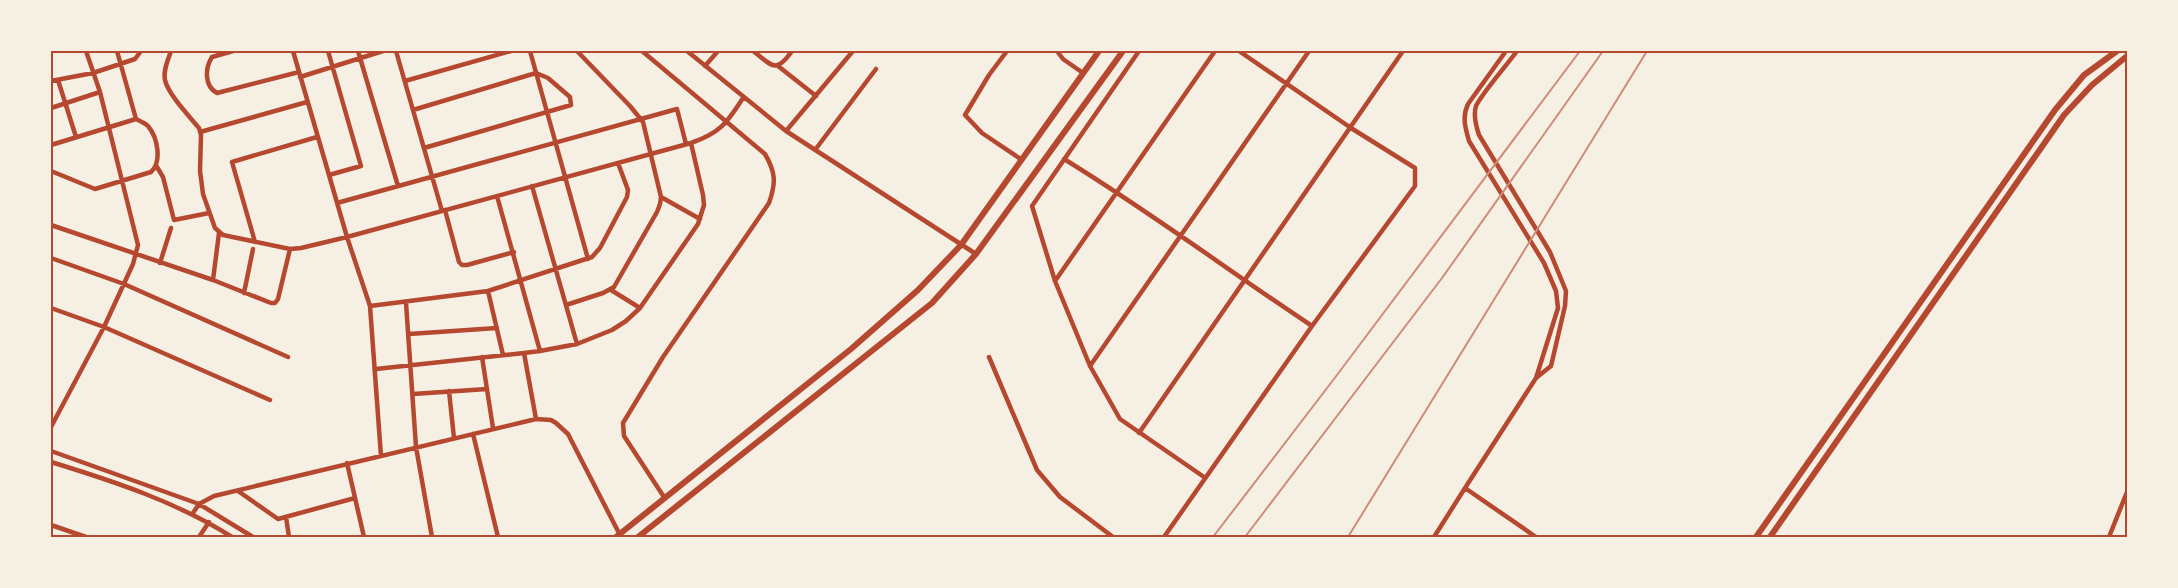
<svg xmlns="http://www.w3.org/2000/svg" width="2178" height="588" viewBox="0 0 2178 588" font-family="'Roboto Condensed',sans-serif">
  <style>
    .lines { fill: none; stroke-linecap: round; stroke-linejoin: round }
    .minor { stroke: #b5482f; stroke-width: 4.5 }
    .secondary { stroke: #b5482f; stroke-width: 6 }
    .rail { stroke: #cf8b77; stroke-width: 2 }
    .neatline { fill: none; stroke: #b5482f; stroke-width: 2 }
  </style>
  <rect width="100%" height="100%" fill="#f6efe4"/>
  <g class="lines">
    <path class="minor" d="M117 51 136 119
      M171 51C168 60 163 70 165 80 168 94 189 116 199 128L201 135 200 171 203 194 215 228 223 235 290 249 301 248 347 237 691 143C720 133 727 123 743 98
      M233 51 212 57C205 68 204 86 217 93L299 72
      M293 51 347 237 370 306 381 456
      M328 51 361 166 329 175
      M358 51 398 186
      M396 51 442 211
      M530 51 588 259
      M642 51 765 154C776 173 776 183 769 203L663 357 623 423 624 436 664 497
      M687 51 786 131 976 254
      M753 51C772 65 775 75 792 51
      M1007 51 989 75 965 115 982 133 1022 160
      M1057 51 1063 59 1083 73
      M1139 51 1032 206 1055 281 1090 366 1120 419 1204 477
      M1506 51 1468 104C1462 117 1465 127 1469 141L1544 263 1556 291 1558 308 1536 378
      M1517 51C1507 65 1482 93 1476 106 1473 115 1476 126 1479 135L1550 252 1566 291 1565 306 1551 366 1536 378 1465 488 1536 537
      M705 66 718 51
      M778 66 816 96
      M300 77 383 51
      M58 80 76 137
      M51 81 93 73 135 59 141 51
      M405 81 511 51
      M51 108 100 92
      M413 110 536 73 548 78 570 97 571 105 424 148
      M786 131 853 51
      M200 132 307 102
      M51 145 136 119C140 121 145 123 148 126 158 138 162 162 151 172L95 189 51 171
      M815 150 876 69
      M1064 159C1149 211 1229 271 1312 326
      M157 167 163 177 174 220 209 213
      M532 186 577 344
      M497 196 540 351 524 353
      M661 197 700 219
      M337 203 677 109 686 144
      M445 210 459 262 462 265H467L514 252
      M51 225 213 280 271 303H275L278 299 290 249
      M255 242 232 162 317 137
      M51 258 124 284 288 357
      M160 263 171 228
      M213 280 219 233
      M1055 281 1215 51
      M611 290 640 308
      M488 291 503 355
      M244 293 253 249
      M406 303 416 447 432 537
      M566 305 603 293 614 287 657 212 660 204 661 197 643 122 630 106 577 51
      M370 306 488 291 592 257 600 248 627 197 628 190 618 163
      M51 308 104 327 270 400
      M409 334 497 328
      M540 351 577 344 612 330 626 321 640 308 698 224 704 205 703 195 691 143
      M482 357 493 428
      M989 357 1037 470 1060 497 1113 537
      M1090 366 1309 51
      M376 369 524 353 536 419
      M449 391 454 438
      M413 394 487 389
      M51 427 104 327 133 264 138 245 100 92 86 51
      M1139 433 1403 51
      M473 434 498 537
      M51 451 199 504 253 537
      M51 462C113 481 177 502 232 537
      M347 463 364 537
      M238 491 278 519 355 498
      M193 513 199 504 214 496 536 419 551 420 556 423 568 434 621 537
      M286 517 289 537
      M51 525 86 537
      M199 537 209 522
      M1164 537 1312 326 1415 186V168L1351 128 1239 51
      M1434 537 1465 488
      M2109 537 2127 492"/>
    <path class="secondary" d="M616 537 851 349 918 290 961 245 1099 51
      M638 537 932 303 976 254 1123 51
      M1756 537 2055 110 2084 75 2117 51
      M1770 537 2064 115 2092 85 2127 56"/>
    <path class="rail" d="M1213 537 1337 375 1580 51
      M1245 537 1442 278 1603 51
      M1348 537 1647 51"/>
  </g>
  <rect width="2178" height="588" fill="none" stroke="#f6efe4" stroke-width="105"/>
  <rect x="52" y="52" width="2074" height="484" class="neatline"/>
</svg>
